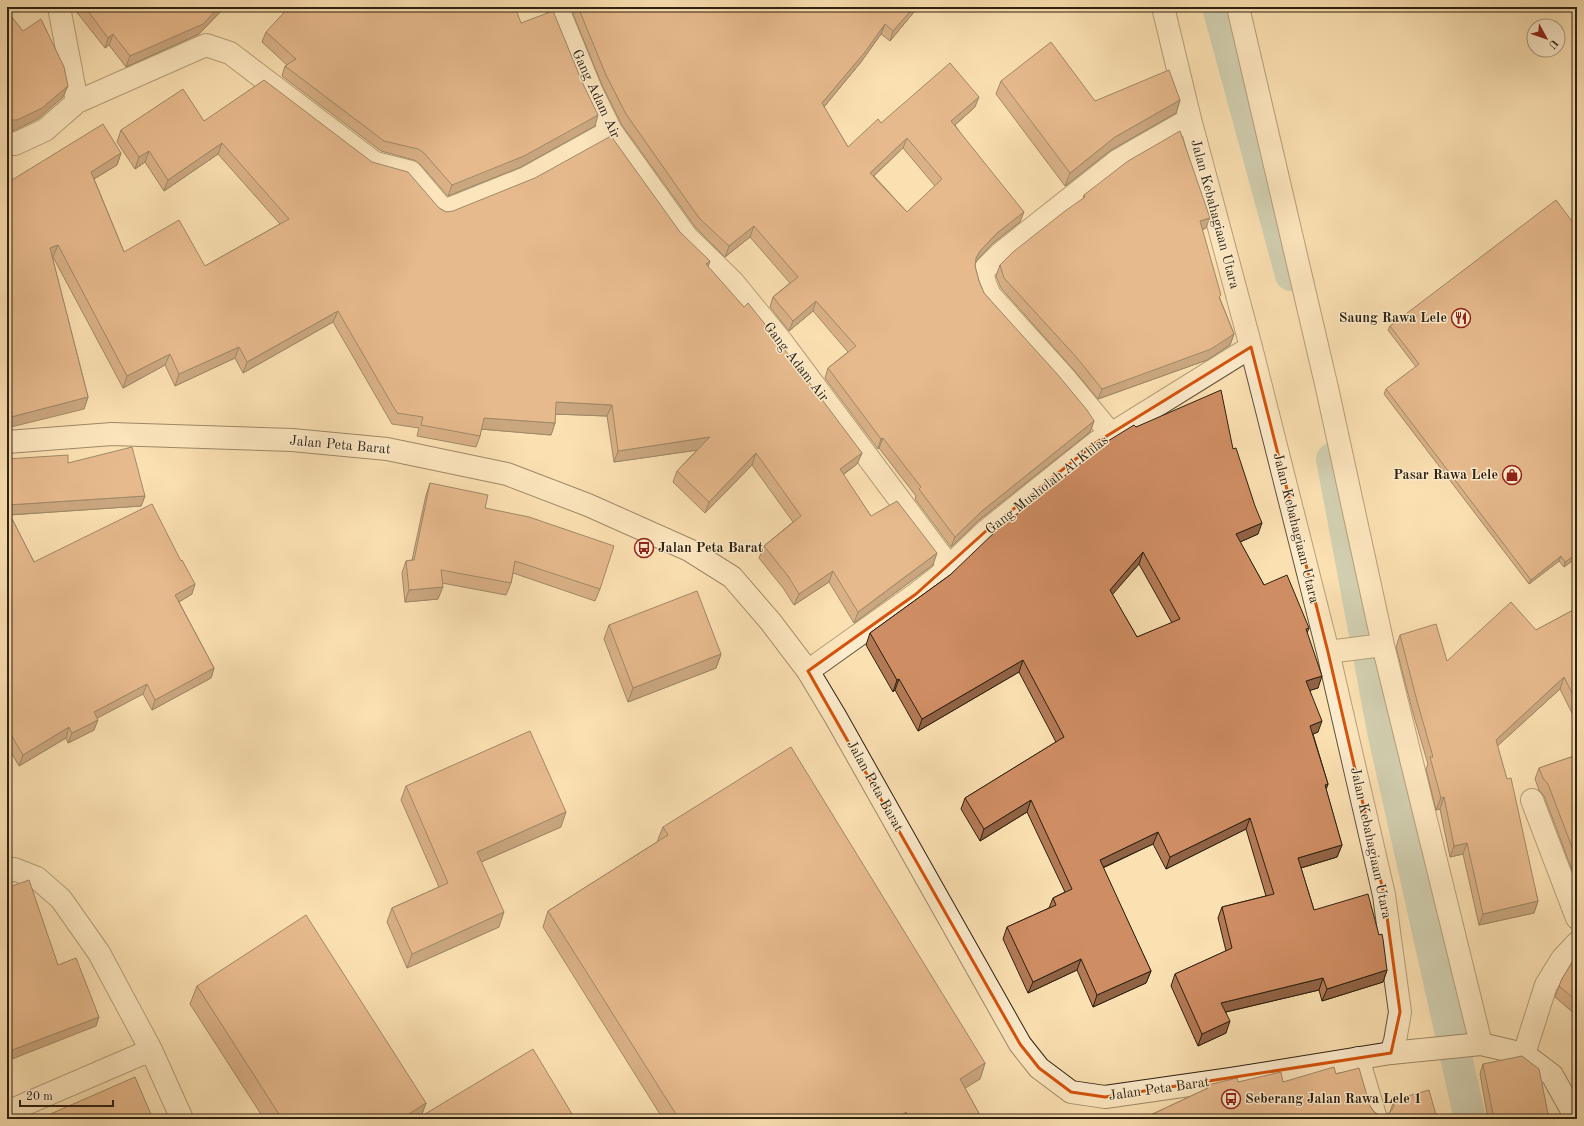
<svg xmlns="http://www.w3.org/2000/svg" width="1584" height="1126" viewBox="0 0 1584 1126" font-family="'Old Standard TT',serif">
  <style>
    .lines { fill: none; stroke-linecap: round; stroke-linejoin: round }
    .canal { stroke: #a0bcb2; stroke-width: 32 }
    .minor-casing { stroke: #615139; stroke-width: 24 }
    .secondary-casing { stroke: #2e2111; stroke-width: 24 }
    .minor { stroke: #fcebcc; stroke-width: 22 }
    .secondary { stroke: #fcebcc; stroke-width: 22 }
    .wall { fill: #b27955; stroke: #2e2111; fill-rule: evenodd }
    .shaded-wall { fill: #916345; stroke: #2e2111 }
    .building { fill: #cf8d63; stroke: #2e2111; fill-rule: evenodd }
    .marked { fill: none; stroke: #d5530c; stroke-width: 3; stroke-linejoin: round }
    .labels { text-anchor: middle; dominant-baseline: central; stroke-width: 3; stroke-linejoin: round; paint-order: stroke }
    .street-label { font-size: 14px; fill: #2e2111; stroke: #fcebcc }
    .poi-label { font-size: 14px; font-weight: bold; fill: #2e2111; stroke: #fcebcc; text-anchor: end }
  </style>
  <rect width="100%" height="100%" fill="#fbe0b1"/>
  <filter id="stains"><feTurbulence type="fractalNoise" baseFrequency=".005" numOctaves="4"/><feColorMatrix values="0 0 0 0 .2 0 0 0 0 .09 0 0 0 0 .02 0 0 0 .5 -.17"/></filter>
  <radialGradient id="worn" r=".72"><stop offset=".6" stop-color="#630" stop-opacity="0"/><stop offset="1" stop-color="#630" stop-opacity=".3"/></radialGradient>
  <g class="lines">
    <path class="canal" d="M1218 7 1291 275
      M1332 459 1383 731 1470 1119"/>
    <defs>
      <path id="minor" d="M59 7 77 102
        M557 7 591 90 611 131 686 236 733 282 782 342 949 566
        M1163 7 1190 119 1251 347 1328 652 1384 895 1400 1012 1395 1041 1391 1053
        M1238 7 1327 388 1383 645 1481 1044
        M7 143 15 144 45 130 77 102 206 45 230 53 375 163 411 172 444 211 526 178 611 131
        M1111 434 1064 377 990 295C978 269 983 272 1001 253L1117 161 1190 119
        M1328 652 1383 645
        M808 671 916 594 938 577 986 531 1097 442 1111 434 1251 347
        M1532 800 1577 918
        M7 872 14 869 37 878 61 899 99 953 151 1050 182 1119
        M1524 1054 1546 985 1562 959 1577 943
        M1358 1058 1376 1119
        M7 1112 151 1050"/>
      <path id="secondary" d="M7 442 112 434 292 440 387 449 507 474 588 505 689 550 732 577 770 621 808 671 835 716 1020 1044 1039 1068 1071 1092 1105 1097 1231 1079 1391 1053 1481 1044 1524 1054 1552 1075 1571 1109 1574 1119"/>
    </defs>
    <use href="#minor" class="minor-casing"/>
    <use href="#secondary" class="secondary-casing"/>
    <use href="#minor" class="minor"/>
    <use href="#secondary" class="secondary"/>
  </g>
  <path class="wall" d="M77 7H225L199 34 126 67 109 45 105 48 75 10Z
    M575 7H918L890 41 881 34 861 62 824 107 848 147 881 123 975 107 955 125 1020 222 993 243 976 261 975 266 979 281 984 293 1094 421 1090 432 978 521 951 547 915 499 916 496 879 448 878 449 825 378 828 368 848 352 813 311 789 331 770 307 773 297 790 283 750 237 725 257 696 228 622 125 602 85 573 14ZM903 148 935 186 907 212 874 176Z
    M521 23 595 126 521 167 448 196 420 164 414 160 381 151 282 76 285 66 287 65 262 42 266 32Z
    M1001 81 1095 101 1180 100 1176 113 1111 150 1065 186 996 94Z
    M204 121 372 162 439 208 446 212 680 232 708 267 862 453 857 464 843 475 871 516 933 565 854 623 829 582 794 605 783 588 759 558 764 546 793 522 752 465 705 513 673 482 677 471 697 450 614 462 607 416 555 414V423L551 435 481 429 480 436 476 447 417 436 419 428 392 424 333 322 243 373 235 358 175 386 165 365 123 388 53 257H52L88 397 84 409 7 183 121 153 117 165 94 179 124 252 205 266 280 224 218 154 164 191 145 162 135 169 117 142 121 130Z
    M1084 195 1206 228 1202 230 1220 299 1234 334 1230 345 1207 360 1098 399 1073 369 1001 288 996 276 1000 265 1083 199Z
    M1577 228V557L1564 567 1559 561 1529 584 1384 394 1386 389 1416 367 1388 330 1390 326Z
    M1136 427 1233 449 1258 534 1240 542 1264 585 1309 628 1307 633 1318 688 1310 690 1318 732 1313 734 1328 784 1326 789 1342 845 1337 857 1301 868 1314 910 1387 970 1383 982 1322 1001 1319 990 1226 1012V1033L1198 1046 1171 986 1175 974 1226 951 1218 918 1222 907 1266 896 1246 829 1166 869 1153 844 1103 868 1151 971 1146 983 1093 1007 1077 970 1028 993 1003 939 1007 927 1049 908 1053 898 1065 892 1027 812 980 841 961 809 965 798 1056 742 1019 672 918 731 895 690 893 692 866 645 870 633 950 575ZM1139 564 1172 623 1137 637 1112 594Z
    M7 459 68 463 145 496 141 506 10 515 34 562 192 594 179 602 214 668 211 678 152 710 143 694 97 718 94 730 68 743 66 738 19 766 7 745Z
    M430 483 485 508 600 589 595 601 513 573 511 583 506 595 442 583 438 599 405 602 402 573 406 561 412 560 426 495Z
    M1577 608V723L1560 689 1497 746 1538 901 1534 913 1479 925 1463 854 1450 857 1440 809 1436 810 1426 769 1428 764 1413 713 1396 647 1400 635 1447 661 1536 630Z
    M609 625 721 654 716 668 628 702 604 639Z
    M1577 755V883L1544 796 1539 790 1535 779 1539 768Z
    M406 786 561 827 481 862 499 927 407 968 387 922 392 908 439 887 401 800Z
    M663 827 985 1063 980 1079 965 1088 982 1119H663L543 927 548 911 657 842Z
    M1577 954V1016L1555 997 1562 979Z
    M197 986 426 1103 420 1119H264L190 1004Z
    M1483 1064 1549 1119H1488L1480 1074Z
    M1336 1074 1370 1106 1374 1112 1379 1115H1386L1390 1112 1394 1100 1434 1119H1142L1206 1089 1208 1085 1238 1082H1283Z
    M425 1114 575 1119H423Z"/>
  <path class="shaded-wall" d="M219 7H225L199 34 126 67 130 56Z
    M914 7H918L890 41 893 31Z
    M885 24 881 34 861 62 818 114 822 103Z
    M113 34 109 45 105 48 108 38Z
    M68 86 63 97 38 119 13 131H7V120Z
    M979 97 975 107 948 131 951 121Z
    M1180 100 1176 113 1111 150 1065 186 1070 173 1115 137Z
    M598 115 595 126 521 167 448 196 452 185Z
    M907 138 903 148 866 183 870 173Z
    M222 143 218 154 164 191 168 180Z
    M149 151 145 162 135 169 139 157Z
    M121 153 117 165 87 183 91 172Z
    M1024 212 1020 222 993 243 976 261 972 269 976 258 980 251 997 233Z
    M1210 218 1206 228 1196 232 1200 221Z
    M754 226 750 237 725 257 729 246Z
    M58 245 53 257 46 260 50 248Z
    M710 261 706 273V264Z
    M816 301 813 311 789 331 793 321Z
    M338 311 333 322 243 373 247 362Z
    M1234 334 1230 345 1207 360 1098 399 1102 389Z
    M239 347 235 358 175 386 179 374Z
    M170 354 165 365 123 388 127 376Z
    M88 397 84 409 7 428V418Z
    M556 402 612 405 607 416 552 414Z
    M484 418 555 423 551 435 479 429Z
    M1094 421 1090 432 978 521 951 547 955 537 982 511Z
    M710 437 705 449 614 462 618 451Z
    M883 438 879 448 878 449 881 439Z
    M756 453 752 465 705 513 709 502Z
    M862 453 857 464 835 480 840 469Z
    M145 496 141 506 7 515V505Z
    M1262 523 1258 534 1231 546 1236 534Z
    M1143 552 1139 564 1106 602 1110 590Z
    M937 553 933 565 854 623 858 612Z
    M1577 554V557L1564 567 1565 562Z
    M1561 556 1559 561 1529 584 1531 580Z
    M833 571 829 582 794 605 799 594Z
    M195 584 192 594 172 606 175 595Z
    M443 587 438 599 405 602 409 590Z
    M721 654 716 668 628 702 633 688Z
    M1023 660 1019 672 918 731 922 719Z
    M214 668 211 678 152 710 155 700Z
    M1322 676 1318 688 1302 693 1306 681Z
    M1564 677 1560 689 1492 751 1496 740Z
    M899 679 895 690 893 692 897 680Z
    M147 684 143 694 90 722 94 712Z
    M98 720 94 730 68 743 72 733Z
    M1322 721 1318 732 1306 737 1310 726Z
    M69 727 66 738 19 766 23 755Z
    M1328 784 1324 795 1325 785Z
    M1444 797 1440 809 1436 810 1441 798Z
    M1031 800 1027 812 980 841 984 829Z
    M566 812 561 827 472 866 477 852Z
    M1250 818 1246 829 1166 869 1170 857Z
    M1158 832 1153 844 1095 871 1100 860Z
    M1467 843 1463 854 1450 857 1454 846Z
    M1342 845 1337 857 1294 870 1298 858Z
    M1538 901 1534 913 1479 925 1483 914Z
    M504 912 499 927 407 968 412 954Z
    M1081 959 1077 970 1028 993 1033 982Z
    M1387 970 1383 982 1322 1001 1327 989Z
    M1151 971 1146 983 1093 1007 1097 995Z
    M1323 978 1319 990 1217 1014 1221 1003Z
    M99 1017 96 1026 7 1061V1052Z
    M1230 1021 1226 1033 1198 1046 1202 1034Z
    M985 1063 980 1079 954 1095 960 1079Z
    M426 1103 420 1119H401Z
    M906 1112 904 1119H896Z
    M1436 1115 1434 1119H1423Z"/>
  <path class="building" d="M85 7H219L203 24 130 56 113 34 108 38Z
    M289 7H515L521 23 553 11 583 84 598 115 524 156 452 185 424 153 418 149 384 141 285 66 296 59 266 32Z
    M578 7H914L893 31 885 24 865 52 822 103 848 147 878 119 881 123 950 63 979 97 951 121 1024 212 997 233 980 251 976 258 975 266 979 281 984 293 1058 375 1087 410 1094 421 982 511 955 537 919 489 921 487 883 438 881 439 828 368 856 346 816 301 793 321 773 297 798 277 754 226 729 246 699 218 626 114 606 75ZM907 138 942 179 907 212 870 173Z
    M7 11 23 31 41 19 64 67 68 86 42 108 17 120H7Z
    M1051 42 1095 101 1169 70 1180 100 1115 137 1070 173 1001 81Z
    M264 80 372 162 408 172 439 208 446 212 453 211 535 178 611 136 680 232 710 261 706 264 744 307 748 303 776 338 862 453 840 469 871 516 897 501 937 553 858 612 833 571 799 594 788 576 764 546 801 516 756 453 709 502 677 471 710 437 618 451 612 405 556 402 555 423 484 418 480 436 421 425 423 417 397 413 338 311 247 362 239 347 179 374 170 354 127 376 58 245 50 248 88 397 7 418V183L103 124 121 153 91 172 124 252 179 220 205 266 289 219 222 143 168 180 149 151 139 157 121 130 183 89 204 121Z
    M1180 131 1210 218 1200 221 1221 295 1219 297 1234 334 1211 349 1102 389 1077 358 1004 278 1000 265 1013 252 1065 211 1085 197 1084 195 1128 161Z
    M1556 200 1577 228V554L1565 562 1561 556 1531 580 1386 389 1419 364 1390 326Z
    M1221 390 1233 449 1236 448 1255 506 1262 523 1236 534 1264 585 1287 575 1309 628 1306 629 1322 676 1306 681 1322 721 1310 726 1328 784 1325 785 1342 845 1298 858 1314 910 1368 894 1379 935 1382 934 1383 939 1387 970 1327 989 1323 978 1221 1003 1230 1021 1202 1034 1175 974 1232 948 1222 907 1274 894 1250 818 1170 857 1158 832 1100 860 1151 971 1097 995 1081 959 1033 982 1007 927 1056 905 1053 898 1072 889 1031 800 984 829 965 798 1064 737 1023 660 922 719 899 679 897 680 870 633 950 575 998 529 1108 441 1134 425 1136 427ZM1143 552 1180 619 1137 637 1110 590Z
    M132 447 145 496 7 505V459L68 455V463Z
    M430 483 488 495 485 508 529 517 614 546 600 589 515 561 511 583 441 570 443 587 409 590 406 561 414 560Z
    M152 504 181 561 182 560 195 584 175 595 214 668 155 700 147 684 94 712 98 720 72 733 69 727 23 755 7 728V509L34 562Z
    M697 591 721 654 633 688 609 625Z
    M1511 602 1536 630 1577 608V703L1564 677 1496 740 1507 779 1511 778 1538 901 1483 914 1467 843 1454 846 1444 797 1441 798 1430 757H1433L1417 701 1400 635 1436 624 1447 661Z
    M530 731 566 812 477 852 504 912 412 954 392 908 448 883 406 786Z
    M791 747 985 1063 960 1079 982 1119H910L906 1112 896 1119H679L548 911 668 835 663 827Z
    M1577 755V860L1548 784 1543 778 1539 768Z
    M29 880 58 965 76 958 99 1017 7 1052V888Z
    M306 915 426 1103 401 1119H282L197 986Z
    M1577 954V1001L1559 986 1562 979Z
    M533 1049 575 1119H428L425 1114Z
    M1522 1056 1539 1069 1549 1119H1494L1483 1064Z
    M1334 1067 1336 1074 1359 1068 1370 1106 1374 1112 1379 1115H1386L1391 1111 1394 1106V1100L1429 1090 1436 1115 1423 1119H1142L1208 1088V1085L1237 1078 1238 1082 1281 1072 1283 1082Z
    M135 1077 153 1119H39Z"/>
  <path d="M0 0H1584V1126H0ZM1251 347 1328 652 1384 895 1400 1012 1391 1053 1105 1097 1071 1092 1039 1068 1020 1044 808 671 916 594 986 531 1097 442Z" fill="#fbe0b1" fill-opacity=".55" fill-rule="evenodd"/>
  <path class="marked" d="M1251 347 1328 652 1384 895 1400 1012 1391 1053 1105 1097 1071 1092 1039 1068 1020 1044 808 671 916 594 986 531 1097 442Z"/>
  <defs>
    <symbol id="restaurant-ring" viewBox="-11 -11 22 22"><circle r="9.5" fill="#fcebcc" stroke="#8f2418" stroke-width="1.5"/><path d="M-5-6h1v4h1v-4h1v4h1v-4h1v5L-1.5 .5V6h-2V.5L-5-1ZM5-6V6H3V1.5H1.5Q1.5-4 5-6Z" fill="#8f2418"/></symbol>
    <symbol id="shop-ring" viewBox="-11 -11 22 22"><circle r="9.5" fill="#fcebcc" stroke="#8f2418" stroke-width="1.5"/><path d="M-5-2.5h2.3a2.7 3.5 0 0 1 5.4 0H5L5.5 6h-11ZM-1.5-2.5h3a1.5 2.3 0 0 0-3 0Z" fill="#8f2418"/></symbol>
    <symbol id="bus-ring" viewBox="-11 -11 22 22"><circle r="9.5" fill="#fcebcc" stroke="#8f2418" stroke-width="1.5"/><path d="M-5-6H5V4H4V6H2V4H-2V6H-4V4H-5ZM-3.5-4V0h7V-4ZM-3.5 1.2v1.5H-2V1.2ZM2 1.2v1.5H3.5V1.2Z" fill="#8f2418"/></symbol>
  </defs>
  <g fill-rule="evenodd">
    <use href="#restaurant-ring" x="1450" y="307" width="22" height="22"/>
    <use href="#shop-ring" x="1501" y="464" width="22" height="22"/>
    <use href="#bus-ring" x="633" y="537" width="22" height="22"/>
    <use href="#bus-ring" x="1220" y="1088" width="22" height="22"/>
  </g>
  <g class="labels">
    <g class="street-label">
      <text transform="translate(596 94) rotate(65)">Gang Adam Air</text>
      <text transform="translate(1215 214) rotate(75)">Jalan Kebahagiaan Utara</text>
      <text transform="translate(796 362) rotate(52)">Gang Adam Air</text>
      <text transform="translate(340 445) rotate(5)">Jalan Peta Barat</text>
      <text transform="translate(1047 485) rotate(-38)">Gang Musholah Al Khlas</text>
      <text transform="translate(1296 528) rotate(76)">Jalan Kebahagiaan Utara</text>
      <text transform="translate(875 786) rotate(61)">Jalan Peta Barat</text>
      <text transform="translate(1371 843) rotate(78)">Jalan Kebahagiaan Utara</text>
      <text transform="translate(1159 1089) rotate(-8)">Jalan Peta Barat</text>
    </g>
    <g class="poi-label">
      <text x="1447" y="318">Saung Rawa Lele</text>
      <text x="1498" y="475">Pasar Rawa Lele</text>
      <text x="658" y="548" text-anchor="start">Jalan Peta Barat</text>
      <text x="1245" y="1099" text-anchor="start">Seberang Jalan Rawa Lele 1</text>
    </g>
  </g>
  <rect width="1584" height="1126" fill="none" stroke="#fbe0b1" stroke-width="24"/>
  <rect x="8" y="8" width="1568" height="1110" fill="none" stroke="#2e2111" stroke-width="2"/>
  <rect x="12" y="12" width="1560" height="1102" fill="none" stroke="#2e2111"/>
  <g transform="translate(1546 38) rotate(130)"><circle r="19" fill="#fcebcc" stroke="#aa9a81"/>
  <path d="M0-3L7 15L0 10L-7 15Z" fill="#8f2418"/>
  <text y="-6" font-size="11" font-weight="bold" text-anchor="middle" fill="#2e2111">U</text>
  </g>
  <path d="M20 1100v6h93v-6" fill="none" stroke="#2e2111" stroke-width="2"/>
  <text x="26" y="1100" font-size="12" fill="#2e2111" stroke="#fcebcc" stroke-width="3" paint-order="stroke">20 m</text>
  <rect width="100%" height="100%" filter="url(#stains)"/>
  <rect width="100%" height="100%" fill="url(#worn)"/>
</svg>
